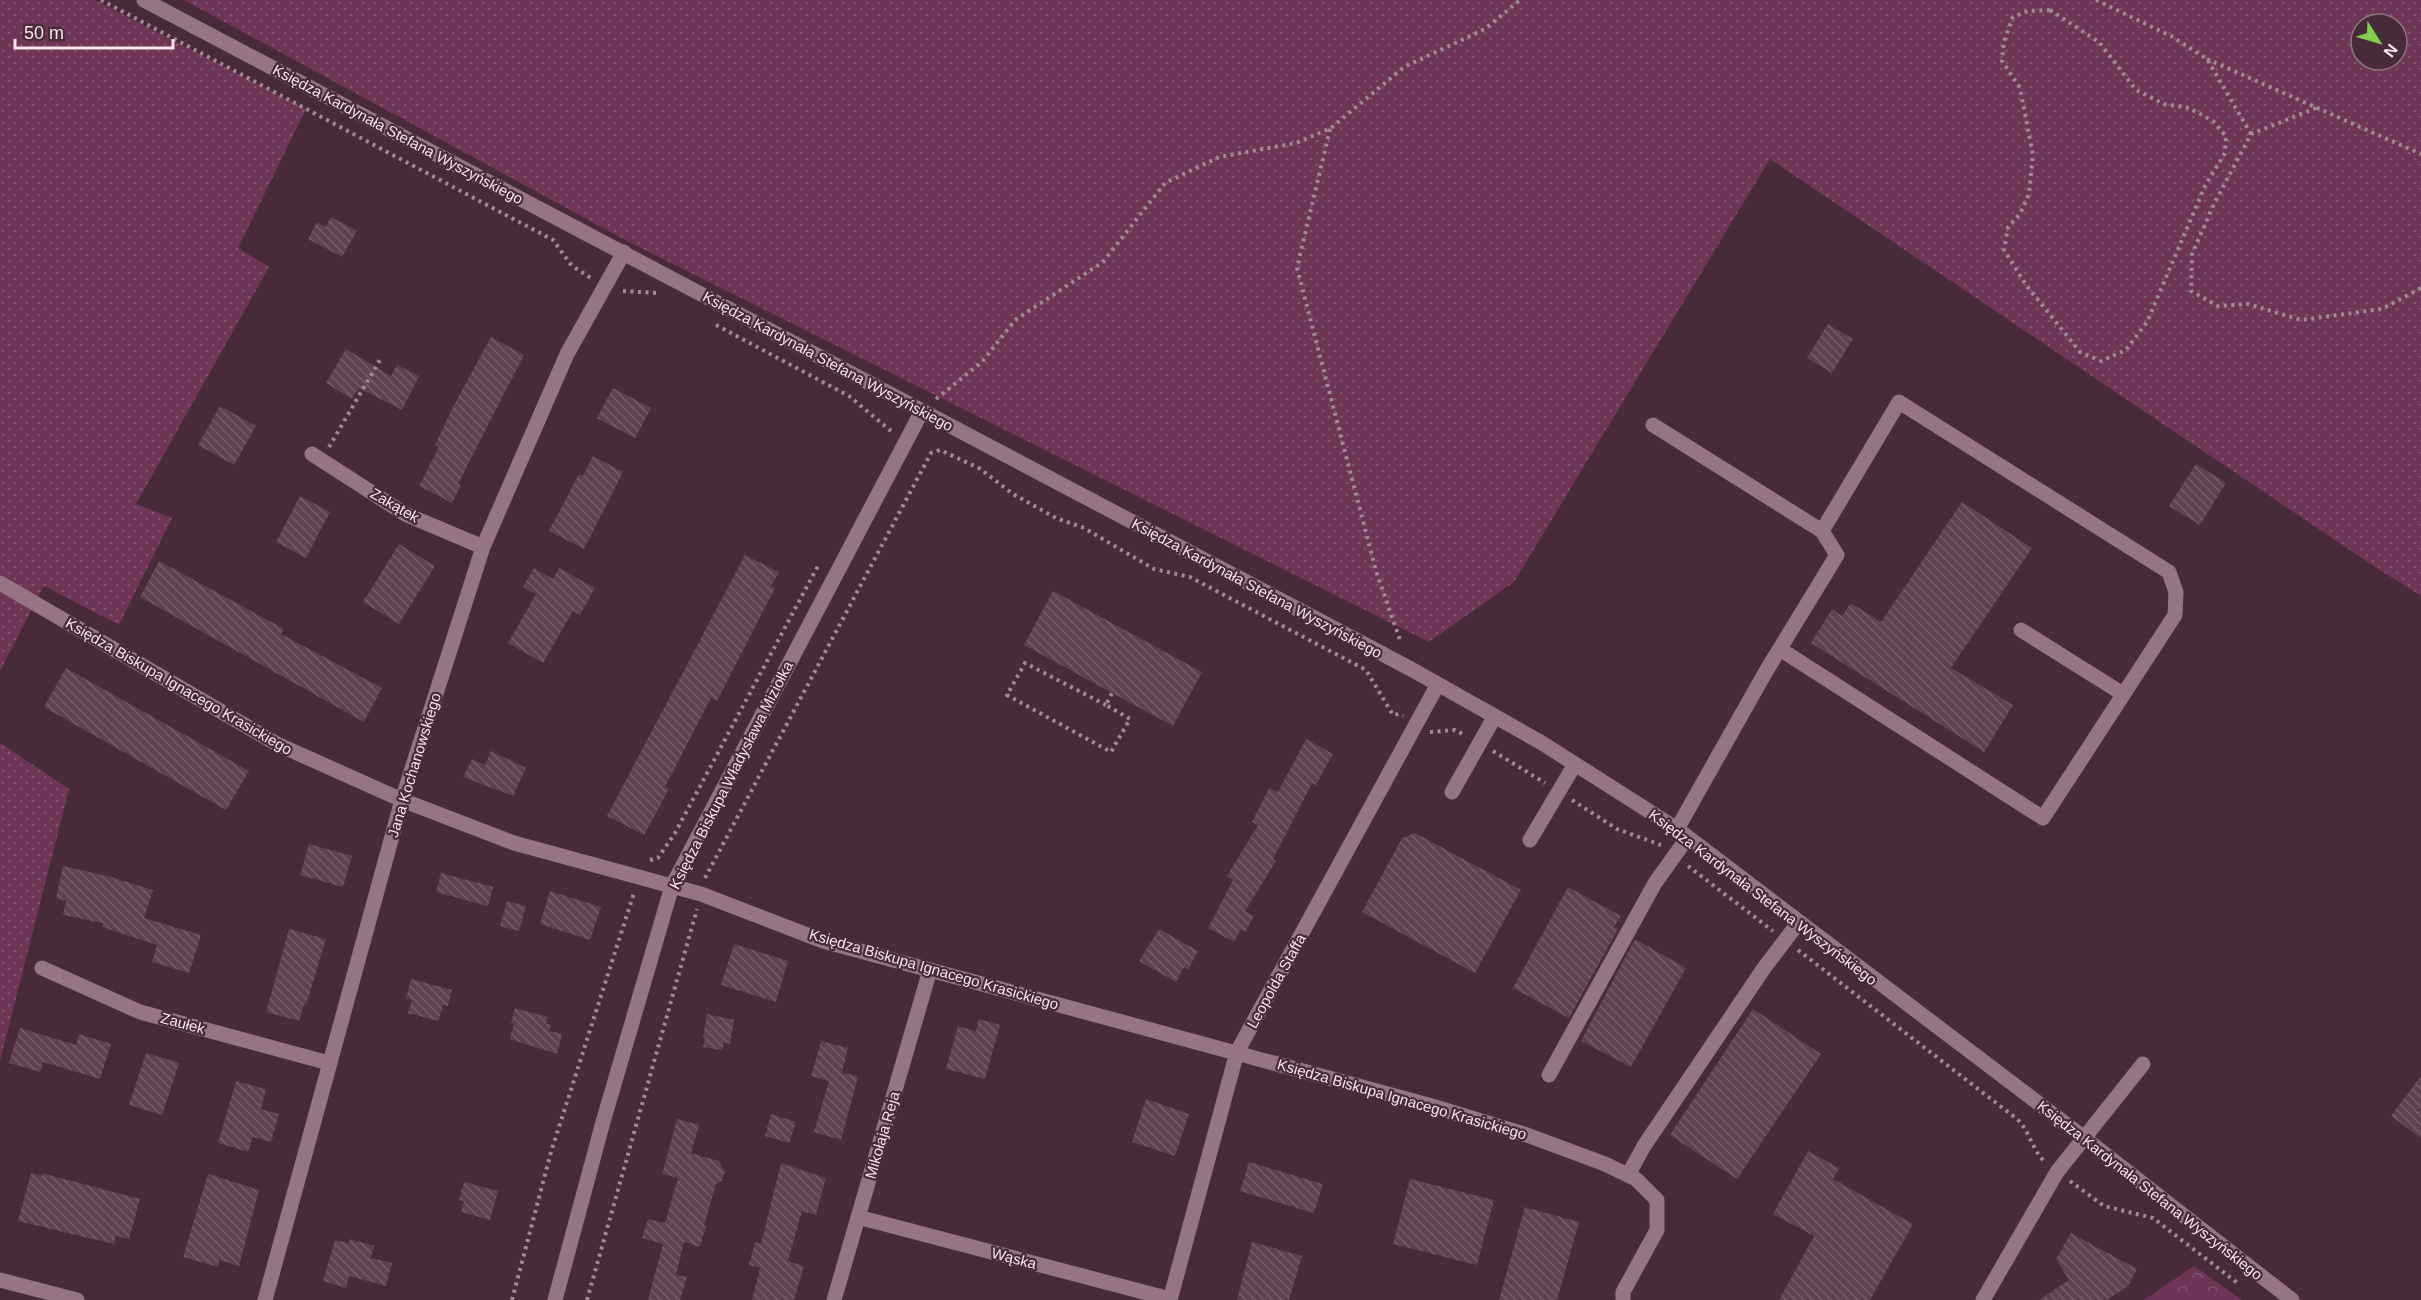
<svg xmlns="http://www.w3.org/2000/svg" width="2421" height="1300" viewBox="0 0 2421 1300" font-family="Helvetica,sans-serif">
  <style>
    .grass { fill: url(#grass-dots); fill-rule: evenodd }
    .forest { fill: url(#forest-crowns) }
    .building { fill: url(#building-back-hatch) }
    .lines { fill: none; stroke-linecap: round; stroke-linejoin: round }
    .path { stroke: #a18a95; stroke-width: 4; stroke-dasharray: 3 4.5; stroke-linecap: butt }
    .minor { stroke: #957486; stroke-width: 15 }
    .labels { text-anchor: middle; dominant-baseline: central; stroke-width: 4.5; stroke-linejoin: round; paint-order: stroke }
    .street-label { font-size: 15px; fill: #f7e4ed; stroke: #472b3a }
  </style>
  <defs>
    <pattern id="grass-dots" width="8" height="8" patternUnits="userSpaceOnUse" patternTransform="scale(1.5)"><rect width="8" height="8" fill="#6e3557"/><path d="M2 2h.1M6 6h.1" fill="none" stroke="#83526f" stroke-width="1.8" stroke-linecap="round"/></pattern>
    <pattern id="forest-crowns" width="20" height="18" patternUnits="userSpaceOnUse" patternTransform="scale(1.5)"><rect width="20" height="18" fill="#6e3557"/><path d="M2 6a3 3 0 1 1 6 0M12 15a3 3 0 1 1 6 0" fill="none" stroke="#83526f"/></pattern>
    <pattern id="building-back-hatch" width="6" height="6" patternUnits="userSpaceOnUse" patternTransform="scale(1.5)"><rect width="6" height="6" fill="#5f4152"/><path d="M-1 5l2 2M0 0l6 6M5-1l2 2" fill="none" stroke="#775c6b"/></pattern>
  </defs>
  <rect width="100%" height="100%" fill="#472b3a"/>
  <path class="grass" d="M0 0H95L306 109 238 248 269 267 136 504 172 518 119 625 44 586 0 671Z
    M184 0H2421V596L2378 569 1770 159 1514 582 1429 642 627 241ZM2361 24H2397V60H2361Z
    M0 743 69 789 0 1061Z"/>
  <path class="forest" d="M2194 1266 2242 1300H2144Z"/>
  <path class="building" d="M331 217 357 231 342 257 308 239 317 222 326 227Z
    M1828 324 1853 339 1832 373 1807 358Z
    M491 337 524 355 464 472 458 484 461 485 452 503 419 486 439 447 435 445 455 403Z
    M346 349 391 376 397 365 419 376 402 410 359 388 352 399 326 383Z
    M613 388 651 408 635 438 597 418Z
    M220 406 256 426 234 465 198 445Z
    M593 456 623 472 584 549 549 531 579 474 583 476Z
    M2196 464 2226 483 2200 525 2169 506Z
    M300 496 330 512 306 558 276 542Z
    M1962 502 2032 548 1951 668 2013 705 1984 752 1811 643 1832 609 1842 616 1851 603 1881 622Z
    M399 544 435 566 399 624 363 602Z
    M745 555 779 572 771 586 775 588 717 701 711 698 665 787 669 789 644 835 607 816Z
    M159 561 284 629 281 634 382 688 364 722 140 597Z
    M534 568 553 579 559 568 595 588 580 615 573 611 543 663 508 643 536 594 523 587Z
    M1053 591 1202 672 1173 726 1024 645Z
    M66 668 249 771 226 810 44 707Z
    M1306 739 1333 754 1316 785 1312 783 1273 859 1276 861 1245 911 1254 916 1245 932 1241 929 1234 942 1208 928 1233 880 1227 876 1258 825 1252 822 1269 788 1278 792Z
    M491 751 526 768 513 796 463 777 472 759 485 765Z
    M1415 833 1521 890 1475 973 1362 912 1402 838Z
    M309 844 352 856 343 887 300 875Z
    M63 866 111 877 153 890 144 918 201 935 189 973 152 962 157 945 102 927 103 923 63 915 66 901 56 898Z
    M441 873 493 887 488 906 436 892Z
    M1568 887 1621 916 1614 927 1618 929 1569 1018 1513 988Z
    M550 891 601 907 590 940 540 924Z
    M507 901 526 906 519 931 500 926Z
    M289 929 326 939 306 1005 304 1004 299 1021 266 1012Z
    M1159 929 1198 951 1188 970 1184 967 1176 982 1139 961Z
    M1635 939 1686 968 1631 1067 1581 1041Z
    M734 944 788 961 776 1002 721 985Z
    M411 979 452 990 448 1006 443 1005 438 1021 408 1013 412 1000 406 998Z
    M515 1008 548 1017 546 1024 551 1025 549 1031 562 1034 557 1054 510 1039 514 1024 511 1023Z
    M1753 1009 1821 1054 1737 1179 1670 1135Z
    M707 1014 734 1020 730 1044 724 1042 722 1050 703 1047 705 1037H703Z
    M979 1019 1000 1025 985 1079 946 1069 958 1026 976 1031Z
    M20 1028 76 1045 79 1034 111 1044 100 1079 43 1062 40 1072 9 1063Z
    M821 1041 848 1048 842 1072 858 1077 841 1140 814 1132 829 1081 811 1076Z
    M146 1053 179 1063 162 1115 129 1105Z
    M2421 1076V1138L2391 1116Z
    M236 1081 266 1089 261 1109 279 1114 271 1142 253 1137 248 1152 218 1143Z
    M1146 1099 1189 1114 1175 1156 1132 1142Z
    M771 1114 796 1122 789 1143 765 1136Z
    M677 1119 699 1125 691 1153 719 1161 725 1172 722 1181 716 1184 704 1226H706L700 1247 684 1242 676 1275 687 1277 680 1300H648L663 1244 642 1238 648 1219 665 1223 678 1178 662 1174Z
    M1808 1151 1839 1168 1833 1179 1913 1224 1870 1300H1779L1814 1236 1773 1214Z
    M1249 1162 1323 1184 1314 1213 1240 1191Z
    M781 1163 826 1178 816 1215 802 1211 788 1261 804 1266 794 1300H752L760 1268 749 1265 755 1242 761 1244Z
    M31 1173 42 1176V1173L140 1199 129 1239 116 1236 114 1244 18 1221Z
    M208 1174 259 1190 239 1266 219 1260 218 1267 183 1257Z
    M1410 1179 1494 1200 1477 1265 1393 1244Z
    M464 1182 498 1191 490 1220 461 1212 464 1201 459 1200Z
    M1525 1207 1579 1222 1557 1300H1499Z
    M2071 1233 2137 1269 2128 1286 2107 1300H2039L2069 1280 2056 1259Z
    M350 1239 374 1246 371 1258 392 1263 386 1286 349 1276 346 1288 323 1281 335 1240 349 1243Z
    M1252 1242 1302 1256 1289 1300H1237Z"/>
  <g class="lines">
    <path class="path" d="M101 0 553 240 572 266 591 278
      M2096 0 2171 36 2207 59 2251 134
      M2050 10 2099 42 2136 90 2164 104 2189 108 2213 121 2226 136 2225 153 2205 186 2147 322 2126 350 2101 361 2080 352 2026 285 2004 250 2008 227 2020 214 2029 194 2033 155 2020 88 2002 61 2004 41 2013 17 2028 11Z
      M2207 59 2421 154
      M2316 108 2251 134 2214 204 2192 254 2191 291 2218 306 2248 304 2301 320 2382 309 2421 288
      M1330 129 1297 268 1376 571 1401 643
      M623 291 657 293
      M716 325 849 396 891 431
      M936 399 982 362 1015 320 1103 262 1165 183 1219 157 1296 143 1331 128 1404 67 1485 29 1520 0
      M329 447 381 358
      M1106 705 1025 663 1007 695 1111 752 1130 719 1106 705 1112 693
      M1430 732 1455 730 1466 736
      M1493 751 1545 783
      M1572 800 1617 829 1661 845
      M650 860 658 858 675 833 819 564
      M1688 866 1773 931
      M705 878 931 453 940 450 979 468 1013 494 1056 518 1084 528 1154 569 1190 577 1366 670 1393 715 1399 714 1403 716
      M1798 950 2017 1119C2031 1133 2032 1150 2045 1162
      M2070 1181 2104 1206 2153 1218 2240 1285
      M512 1300 551 1152 634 893
      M587 1300 697 909"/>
    <path class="minor" d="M144 0 1411 669 1542 743 1677 829 2083 1137 2292 1300
      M1653 425 1822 531
      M312 454 405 514 483 547
      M0 583 277 744 402 800 514 843 701 894 823 941 1432 1106 1527 1135 1605 1164 1636 1179 1657 1200V1230L1623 1292V1300
      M2021 630 2123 694
      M1452 792 1495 716
      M1677 829 1765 673 1837 555 1822 531 1899 402 2169 572 2176 592 2175 615 2043 818 1780 649
      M1530 840 1575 764
      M42 968 140 1012 329 1063
      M1549 1075 1655 883 1688 837
      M1628 1175 1644 1146 1764 968 1799 922
      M858 1217 1170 1299
      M0 1280 77 1300
      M265 1300 402 800 483 547 567 354 624 252
      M555 1300 603 1122 672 886 922 411
      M834 1300 930 970
      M1170 1300 1237 1052 1438 684
      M1983 1300 2057 1172 2143 1064"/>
  </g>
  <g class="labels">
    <g class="street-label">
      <text transform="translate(398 134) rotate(28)">Księdza Kardynała Stefana Wyszyńskiego</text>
      <text transform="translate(828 361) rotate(28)">Księdza Kardynała Stefana Wyszyńskiego</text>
      <text transform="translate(395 505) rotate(30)">Zakątek</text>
      <text transform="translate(1257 588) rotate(28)">Księdza Kardynała Stefana Wyszyńskiego</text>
      <text transform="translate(179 686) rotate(30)">Księdza Biskupa Ignacego Krasickiego</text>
      <text transform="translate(414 765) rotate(-73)">Jana Kochanowskiego</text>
      <text transform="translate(731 775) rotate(-63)">Księdza Biskupa Władysława Miziołka</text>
      <text transform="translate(1763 897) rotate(37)">Księdza Kardynała Stefana Wyszyńskiego</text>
      <text transform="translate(934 969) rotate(16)">Księdza Biskupa Ignacego Krasickiego</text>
      <text transform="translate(1276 981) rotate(-61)">Leopolda Staffa</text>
      <text transform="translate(183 1023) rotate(15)">Zaułek</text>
      <text transform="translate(1402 1099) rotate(16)">Księdza Biskupa Ignacego Krasickiego</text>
      <text transform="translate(882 1135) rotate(-74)">Mikołaja Reja</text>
      <text transform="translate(2150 1190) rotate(38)">Księdza Kardynała Stefana Wyszyńskiego</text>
      <text transform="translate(1014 1258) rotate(15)">Wąska</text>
    </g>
  </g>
  <g transform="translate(2379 42) rotate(127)"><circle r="28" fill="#472b3a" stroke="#8d7582" stroke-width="1.5"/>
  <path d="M0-4.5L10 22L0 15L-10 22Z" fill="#81d050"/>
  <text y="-9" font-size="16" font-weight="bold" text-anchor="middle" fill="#f7e4ed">N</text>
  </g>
  <path d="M15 39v9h158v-9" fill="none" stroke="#f7e4ed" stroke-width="3"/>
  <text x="24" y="39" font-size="18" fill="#f7e4ed" stroke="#472b3a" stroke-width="4.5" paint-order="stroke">50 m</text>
</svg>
